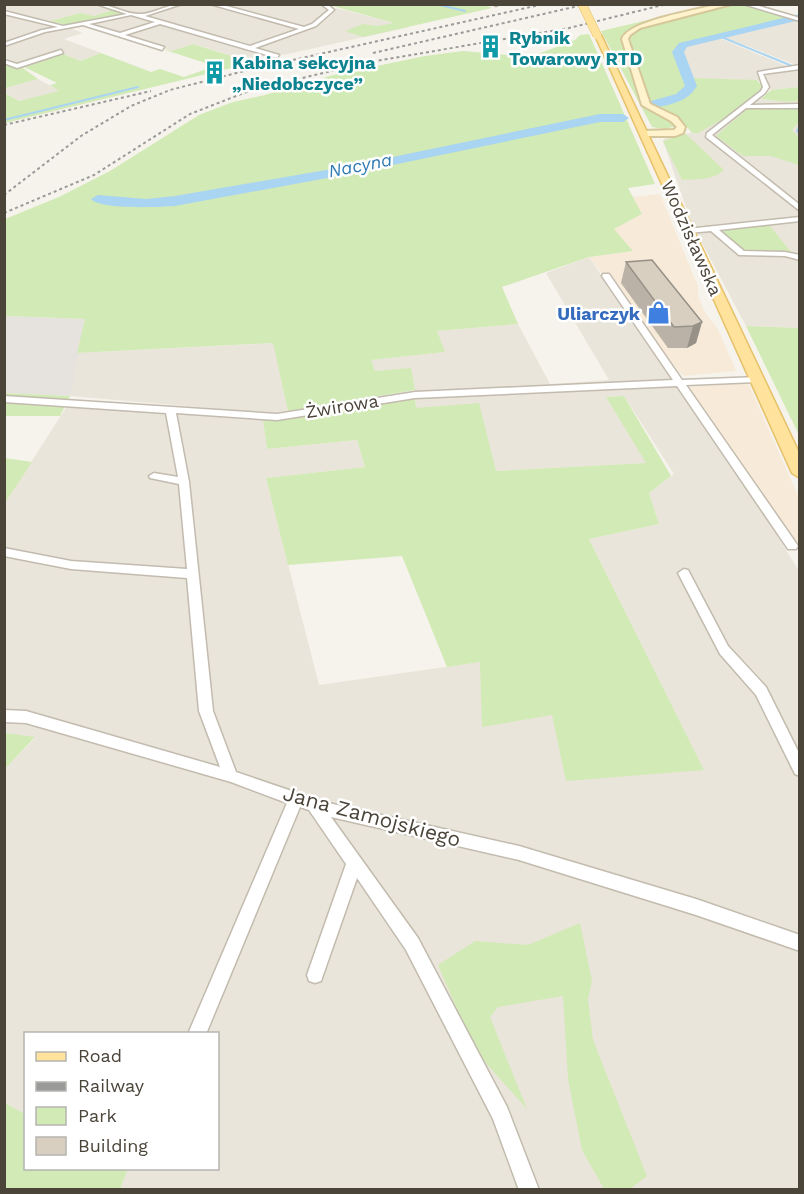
<svg xmlns="http://www.w3.org/2000/svg" width="804" height="1194" viewBox="0 0 804 1194" font-family="'Work Sans',sans-serif">
  <style>
    .residential { fill: #eae5da }
    .commercial { fill: #f7ead8 }
    .industrial { fill: #e6e2dd }
    .green { fill: #d2eab5 }
    .lines { fill: none; stroke-linecap: round; stroke-linejoin: round }
    .stream { stroke: #a9d4f2; stroke-width: 2 }
    .river { fill: #a9d4f2; fill-rule: evenodd }
    .street-casing { stroke: #c2bbae; stroke-width: 3 }
    .secondary-casing { stroke: #d6c79b; stroke-width: 4 }
    .primary-casing { stroke: #e6c16a; stroke-width: 3 }
    .street { fill: #fff; fill-rule: evenodd }
    .secondary { fill: #fff3cd; fill-rule: evenodd }
    .primary { fill: #ffe39c; fill-rule: evenodd }
    .rail { stroke: #9a9a9a; stroke-width: 2; stroke-dasharray: 3 3; stroke-linecap: butt }
    .primary-bridge-casing { stroke: #e6c16a; stroke-width: 9; stroke-linecap: butt }
    .primary-bridge { stroke: #ffe39c; stroke-width: 8 }
    .wall { fill: #bab2a6 }
    .shaded-wall { fill: #979187 }
    .building { fill: #d8cfc1; stroke: #979187; stroke-width: 1.5 }
    .labels { text-anchor: middle; dominant-baseline: central; stroke-width: 5; stroke-linejoin: round; paint-order: stroke }
    .far-culture-label { font-size: 18px; font-weight: bold; fill: #0d838f; stroke: #fff; text-anchor: start }
    .far-water-label { font-size: 18px; font-style: italic; fill: #2e7ab2; stroke: #fff }
    .far-street-label { font-size: 18px; fill: #4b4439; stroke: #fff }
    .far-shop-label { font-size: 18px; font-weight: bold; fill: #366cbe; stroke: #fff; text-anchor: end }
    .street-label { font-size: 21px; fill: #4b4439; stroke: #fff }
  </style>
  <rect width="100%" height="100%" fill="#f6f3ec"/>
  <path class="residential" d="M5 4 92 5 112 10 94 16 80 13 50 21 5 11Z
    M322 4 329 9V13L317 21 303 26 214 5Z
    M104 5H176L142 15Z
    M183 5H207L299 28 254 45 147 16Z
    M336 8 410 27 283 55 257 47 318 25Z
    M4 13 59 27 41 32 82 25 72 29 83 33 64 39 101 53 80 61 61 53 20 66 5 63V47L37 33 5 43Z
    M131 15 156 22 120 34 89 24Z
    M799 19V66L724 37Z
    M159 23 263 53 259 55 266 58 252 62 194 44 172 51 125 35Z
    M719 38 784 65 792 70H799V87L771 90 765 81 693 78 683 50 686 46Z
    M38 79 60 91 19 101 5 93V88Z
    M761 99 786 102 799 101V328L746 326 691 222 663 141 666 137 698 132Z
    M589 257 764 514 799 571V1189H120L128 1169 218 1168V1034H26L25 1114 5 1103V769L35 738 5 733V503L67 406 263 420 267 449 357 440 365 467 266 478 319 685 480 662 552 715 704 770 589 539 659 524 649 493 674 474 624 396 606 397 647 463 496 471 416 408 415 390 411 369 375 371 370 360 444 352 437 331 518 324 550 384 609 380 546 273Z
    M274 343 288 411 268 413 70 396 77 353Z"/>
  <path class="commercial" d="M660 194 698 286V296L706 314 718 329 736 371 684 376 679 372 589 257 633 251 613 229 642 214 632 197Z
    M741 383 749 385 799 498V547L688 387Z"/>
  <path class="industrial" d="M4 316 85 319 70 396 5 393Z"/>
  <path class="green" d="M485 5 492 8 363 37 345 31 363 24 378 26 394 23 329 5Z
    M712 5H725L635 27 622 35 644 108 668 118 676 126 665 129 652 127 601 31Z
    M745 5 789 18 684 46 681 49 693 88 677 97 651 103 631 44 630 36 633 31 732 6Z
    M112 10 129 14 66 25 50 21 80 13 94 16Z
    M589 34 655 184 628 188 642 214 614 229 633 251 589 257 502 287 518 324 437 331 445 352 371 360 375 371 411 368 415 390 288 411 273 343 77 353 85 319 5 316V219L59 197 110 171 199 115 233 102 265 95 333 75 425 56 463 51 517 56 535 55 575 40 580 35Z
    M193 44 251 62 268 59 5 123 4 93 19 101 59 91 50 85 57 83 22 66 61 53 80 61 101 53 151 72 160 69 184 77 215 66 162 49 172 51Z
    M4 63 20 66 38 79 5 88Z
    M693 78 757 80 763 87 739 110 698 133H692L681 120 652 106 688 96 695 87Z
    M799 87V101L786 102 761 99 771 90Z
    M768 107 799 108V122L792 130 799 137V165L771 156H743L716 136 748 108Z
    M686 134 724 170C712 181 696 179 682 180L663 141Z
    M769 225 792 253 741 251 717 231Z
    M746 326 799 328V435Z
    M4 393 70 396 60 416H5Z
    M624 396 671 476 649 493 659 524 589 539 704 770 566 781 552 715 482 727 480 662 447 667 402 556 288 565 266 478 365 467 357 440 267 449 263 420H283L415 397 416 408 479 403 496 471 646 463 606 397Z
    M5 458 32 462 5 503 4 458Z
    M5 733 35 737 5 769 4 733Z
    M580 923 592 981 588 999 593 1040 647 1176 630 1189H604L582 1150 568 1079 563 996 498 1007 490 1017 527 1109 475 1051 438 965 475 941 528 945Z
    M5 1103 25 1114 26 1168 128 1169 120 1189H5Z"/>
  <g class="lines">
    <path class="stream" d="M436 4 465 11
      M719 36 797 68
      M4 120 138 87
      M800 125 797 131 800 134"/>
    <path class="river" d="M800 14V20L687 47 684 52 697 86C687 102 672 104 655 108L649 104 651 101 676 94 685 86 672 52 679 43Z
      M600 114H623L629 118 623 122H600L349 174 175 206C159 207 101 210 91 199L98 195 146 199 175 196 349 166Z"/>
    <defs>
      <path id="street" d="M96 4C111 4 124 14 139 14 152 15 167 4 182 4L145 16 250 46 299 29 210 4H219L304 27 312 24 329 10 321 4H327L334 10 316 26 255 48 279 55 277 58 160 24 125 35 164 47 162 50 83 25 45 32 4 46V43L42 30 58 27 4 14V11L63 26 127 14ZM131 15 155 22 120 33 89 24Z
        M500 4 496 6 494 5V4Z
        M743 4H752L800 18V21Z
        M61 50 63 53 17 68 4 63V60L17 64Z
        M800 65V69L763 74 769 87 765 93 750 105 800 104V108H746L712 135 800 205V211L706 137 707 133 761 91 763 87 758 72Z
        M800 217V221L719 230 744 251 785 252 800 255V260L785 256 739 255 711 231 687 233 683 231 687 229Z
        M603 274H609L682 380 759 377 761 379 756 382 686 385 796 543 798 546 796 549H788L677 386 415 398 277 420 176 413 189 482 213 711 236 772 324 802 519 846 696 899 800 935V951L696 915 519 860 331 817 418 938 507 1107 539 1190H519L493 1119 406 950 357 878 321 981 315 983 309 981 307 975 346 864 309 810 300 807 206 1034H188L287 803 231 782 26 723 4 722V710L26 711 220 767 199 711 187 578 71 569 4 556V548L71 561 187 569 179 484 150 478 149 476 154 473 178 477 166 413 4 402V396L277 414 415 392 673 380 602 276Z
        M684 569 688 570 728 646 766 687 800 755V776L795 774 756 695 720 654 678 573Z"/>
      <path id="secondary" d="M719 4H732L640 28 630 35 628 39 650 104 677 117 685 127 683 133 675 136H641V132L644 131 674 130 677 127 671 121 642 105 622 39C629 20 699 10 719 4Z"/>
      <path id="primary" d="M594 33 601 35 800 455V478L792 473Z"/>
    </defs>
    <use href="#street" class="street-casing"/>
    <use href="#secondary" class="secondary-casing"/>
    <use href="#primary" class="primary-casing"/>
    <use href="#street" class="street"/>
    <use href="#secondary" class="secondary"/>
    <use href="#primary" class="primary"/>
    <path class="rail" d="M373 53 587 4
      M4 125 151 91
      M4 195 81 136 131 106 170 90 248 70 544 4
      M4 213 94 175 190 114 249 91 364 63 569 28 667 4"/>
    <defs>
      <path id="primary-bridge" d="M582 4 597 35"/>
    </defs>
    <use href="#primary-bridge" class="primary-bridge-casing"/>
    <use href="#primary-bridge" class="primary-bridge"/>
  </g>
  <path class="wall" d="M626 262 702 322 696 343 687 348H668L621 283Z"/>
  <path class="shaded-wall" d="M702 322 696 343 687 348 693 326Z"/>
  <path class="building" d="M652 260 702 322 693 326 674 327 626 262Z"/>
  <defs>
    <symbol id="building-bare" viewBox="-9 -9 18 18"><path d="M-4-6H4V6H1V3H-1V6H-4ZM-2.5-4.3h1.7v1.8h-1.7ZM.8-4.3h1.7v1.8H.8ZM-2.5-1h1.7V.8h-1.7ZM.8-1h1.7V.8H.8Z" fill="#0f9aa8" stroke="#fff" stroke-width="2.5" paint-order="stroke"/></symbol>
    <symbol id="shop-bare" viewBox="-9 -9 18 18"><path d="M-5-2.5h2.3a2.7 3.5 0 0 1 5.4 0H5L5.5 6h-11ZM-1.5-2.5h3a1.5 2.3 0 0 0-3 0Z" fill="#3f7fe0" stroke="#fff" stroke-width="2.5" paint-order="stroke"/></symbol>
  </defs>
  <g fill-rule="evenodd">
    <use href="#building-bare" x="474" y="30" width="33" height="33"/>
    <use href="#building-bare" x="198" y="56" width="33" height="33"/>
    <use href="#shop-bare" x="642" y="296" width="33" height="33"/>
  </g>
  <g class="labels">
    <g class="far-culture-label">
      <text x="509" y="37">Rybnik<tspan x="509" dy="21">Towarowy RTD</tspan></text>
      <text x="232" y="62">Kabina sekcyjna<tspan x="232" dy="21">„Niedobczyce”</tspan></text>
    </g>
    <g class="far-water-label">
      <text transform="translate(360 165) rotate(-11)">Nacyna</text>
    </g>
    <g class="far-street-label">
      <text transform="translate(692 238) rotate(66)">Wodzisławska</text>
      <text transform="translate(342 406) rotate(-9)">Żwirowa</text>
    </g>
    <g class="far-shop-label">
      <text x="640" y="313">Uliarczyk</text>
    </g>
    <g class="street-label">
      <text transform="translate(372 816) rotate(15)">Jana Zamojskiego</text>
    </g>
  </g>
  <rect width="804" height="1194" fill="none" stroke="#4b4439" stroke-width="12"/>
  <rect x="24" y="1032" width="195" height="138" fill="#ffffff" stroke="#b7b4b0" stroke-width="1.5"/>
  <rect x="36" y="1052" width="30" height="9" fill="#ffe39c" stroke="#b7b4b0" stroke-width="1.5"/>
  <text x="78" y="1062" font-size="18" fill="#4b4439">Road</text>
  <rect x="36" y="1082" width="30" height="9" fill="#9a9a9a" stroke="#b7b4b0" stroke-width="1.5"/>
  <text x="78" y="1092" font-size="18" fill="#4b4439">Railway</text>
  <rect x="36" y="1107" width="30" height="18" fill="#d2eab5" stroke="#b7b4b0" stroke-width="1.5"/>
  <text x="78" y="1122" font-size="18" fill="#4b4439">Park</text>
  <rect x="36" y="1137" width="30" height="18" fill="#d8cfc1" stroke="#b7b4b0" stroke-width="1.5"/>
  <text x="78" y="1152" font-size="18" fill="#4b4439">Building</text>
</svg>
